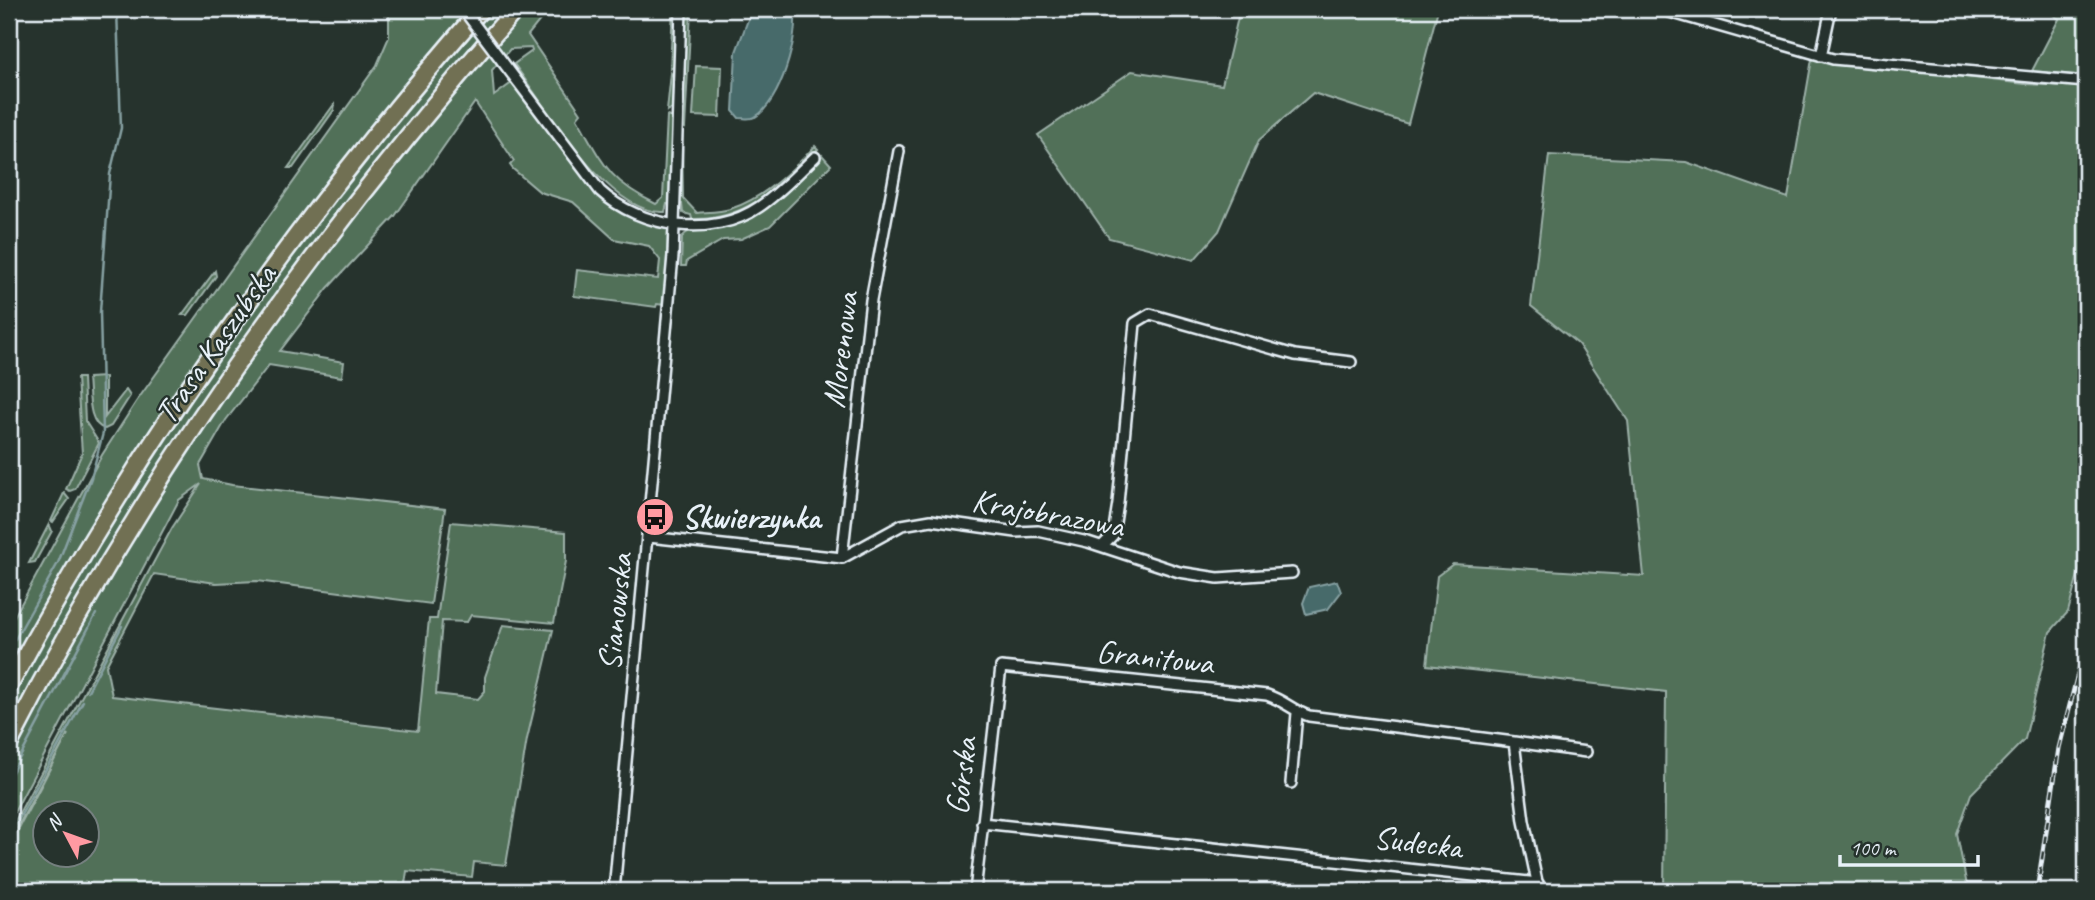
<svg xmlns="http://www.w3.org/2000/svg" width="2095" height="900" viewBox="0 0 2095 900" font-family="Caveat,sans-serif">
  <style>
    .green { fill: #516f58; stroke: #9cb0a8; stroke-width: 2; fill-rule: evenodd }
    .water { fill: #476b6b; stroke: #87a1a3; stroke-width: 2 }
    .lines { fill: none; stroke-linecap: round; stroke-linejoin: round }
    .stream { stroke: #87a1a3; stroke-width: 2.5 }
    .minor-casing { stroke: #e8f1f8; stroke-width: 14 }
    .motorway-casing { stroke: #e8f1f8; stroke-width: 21 }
    .minor { stroke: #26332d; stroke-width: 9 }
    .motorway { stroke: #716f52; stroke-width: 16 }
    .rail-casing { stroke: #e8f1f8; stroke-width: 5 }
    .rail { stroke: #26332d; stroke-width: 2.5; stroke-dasharray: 8; stroke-linecap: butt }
    .minor-bridge-casing { stroke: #e8f1f8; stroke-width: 14; stroke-linecap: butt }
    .minor-bridge { stroke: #26332d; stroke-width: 9 }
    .labels { text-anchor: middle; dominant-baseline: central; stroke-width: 5; stroke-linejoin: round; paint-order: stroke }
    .street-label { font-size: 33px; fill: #e8f1f8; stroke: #26332d }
    .poi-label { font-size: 33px; font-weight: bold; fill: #e8f1f8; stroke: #26332d; text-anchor: start }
  </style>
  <rect width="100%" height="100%" fill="#26332d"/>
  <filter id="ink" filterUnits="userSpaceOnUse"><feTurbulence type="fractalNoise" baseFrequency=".0143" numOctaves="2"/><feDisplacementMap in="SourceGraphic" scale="14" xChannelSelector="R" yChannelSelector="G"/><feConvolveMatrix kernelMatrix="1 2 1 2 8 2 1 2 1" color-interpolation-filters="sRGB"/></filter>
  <g filter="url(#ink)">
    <path class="green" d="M389 9H468C291 213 136 432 9 670V626L102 455 136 402 377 65 389 37Z
      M486 9H506L354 191 232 358 9 732V699L38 644 107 524 259 293Z
      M525 9H549L528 35 581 113 577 118C603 163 607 180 656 204L663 198 667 116 672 118 671 204H667L665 212C608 216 545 105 514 64L532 51 531 48 510 49 492 70 494 96 513 82 600 197 631 217 668 229 665 305 657 304 656 307 574 296 577 270 658 279 660 260 649 246 614 239 573 202 540 192 513 169 510 165 514 161 475 102 395 216 328 288 280 351 344 362 342 377 269 365 226 420 200 465 203 479 232 485 445 509 431 604 257 581 216 583 154 574 106 666 112 696 418 731 429 619H437L451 522 566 532V561L554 623 471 615 467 622 442 621 436 694 478 699 485 691V677L503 625 553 630 527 739 506 865 474 862 472 877 407 871 404 891H9V847L68 734 9 843V832L172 528 201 484 179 500 9 822V762L98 596 204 423 320 258 480 59ZM46 813H88V855H46Z
      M673 9H676L675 65 670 69Z
      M684 9H691L685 128 680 126Z
      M1240 9H1438L1408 124 1313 93 1259 140 1219 231 1194 260 1109 238 1038 135 1132 71 1222 85Z
      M2044 9H2086V76L2032 71 2059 19Z
      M1812 59 2025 84 2086 87V545L2068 612 2050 632 2025 739 1971 794 1957 834 1968 891H1664L1666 692 1427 665 1437 576 1453 564 1644 576 1628 421 1578 344 1531 306 1549 155 1686 162 1788 198Z
      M696 66 722 67 720 117 693 116Z
      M671 73 674 77 673 108 667 111Z
      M335 103 334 110 293 168H288Z
      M682 145 683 198 697 213C707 212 720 212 730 209 761 200 794 169 815 146L818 149C780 185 747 221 692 219L691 215 683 213 682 204H678Z
      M822 155 831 165 770 226 741 239 723 240 687 261 686 266H681L682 237C698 219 728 228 752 216 779 202 800 175 822 155Z
      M215 271 216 276 188 315H182Z
      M105 377V417L126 390 130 396 111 426 105 429C87 424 90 393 88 378Z
      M77 378H83L85 421 99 443 75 489 70 491 66 489 82 453Z
      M64 493 69 499 53 522 51 521Z
      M49 524 52 531 35 562 29 563Z"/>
    <path class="water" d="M752 9H794C800 35 780 104 755 117 750 120 745 118 739 118L733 111 736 52Z
      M1337 581 1341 592 1328 609 1306 614 1303 603 1309 587Z"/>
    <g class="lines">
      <path class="stream" d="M9 650 58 563 91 478 103 433 100 312 110 174 121 128 117 9
        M88 691 122 626
        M9 778 96 614
        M9 837 83 701"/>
      <defs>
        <path id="minor" d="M1659 9 1833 59 2086 82
          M1821 56 1831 9
          M502 61 600 191C640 228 713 239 759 207 780 193 797 174 815 157
          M649 537 842 558
          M1103 545 1113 535 1118 503 1135 323 1150 314 1295 355 1351 362
          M842 558 902 525 931 520 1016 532 1038 531 1088 542 1179 572 1218 578 1292 573
          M842 558 871 300 899 151
          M1514 742 1586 752
          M1291 783 1297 713
          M982 823 1538 883
          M614 891 673 256 681 9
          M975 891 1001 667 1267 695C1285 701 1293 711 1309 716L1514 742 1524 821 1539 891"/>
        <path id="motorway" d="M9 686C140 442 298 217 481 9
          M9 744C145 476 318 234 516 9"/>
      </defs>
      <use href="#minor" class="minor-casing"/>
      <use href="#motorway" class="motorway-casing"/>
      <use href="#minor" class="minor"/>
      <use href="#motorway" class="motorway"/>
      <defs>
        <path id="rail" d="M2037 891 2059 748 2086 642"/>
      </defs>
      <use href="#rail" class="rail-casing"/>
      <use href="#rail" class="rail"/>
      <defs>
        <path id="minor-bridge" d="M463 9 502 61"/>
      </defs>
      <use href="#minor-bridge" class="minor-bridge-casing"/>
      <use href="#minor-bridge" class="minor-bridge"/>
    </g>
  </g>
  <defs>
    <symbol id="bus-disc" viewBox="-11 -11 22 22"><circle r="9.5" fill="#ff9aa2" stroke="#26332d"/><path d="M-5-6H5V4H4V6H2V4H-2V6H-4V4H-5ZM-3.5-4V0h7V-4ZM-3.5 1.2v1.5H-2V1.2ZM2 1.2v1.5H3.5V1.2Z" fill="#111"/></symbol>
  </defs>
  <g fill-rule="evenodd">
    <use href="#bus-disc" x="633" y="495" width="44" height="44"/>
  </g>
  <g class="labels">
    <g class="street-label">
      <text transform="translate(215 344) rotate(-55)">Trasa Kaszubska</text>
      <text transform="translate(840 350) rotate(-83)">Morenowa</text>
      <text transform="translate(1048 513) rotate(10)">Krajobrazowa</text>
      <text transform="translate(615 612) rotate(-84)">Sianowska</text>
      <text transform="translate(1155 657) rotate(6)">Granitowa</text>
      <text transform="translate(961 776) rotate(-83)">Górska</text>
      <text transform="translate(1418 842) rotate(7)">Sudecka</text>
    </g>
    <g class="poi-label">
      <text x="682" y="517">Skwierzynka</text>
    </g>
  </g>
  <rect width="2095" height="900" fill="none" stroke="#26332d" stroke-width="35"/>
  <rect x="18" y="18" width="2060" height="865" fill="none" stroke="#e8f1f8" stroke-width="2.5" filter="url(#ink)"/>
  <g transform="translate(66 834) rotate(311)"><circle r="33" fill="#26332d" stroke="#747f7e" stroke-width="2"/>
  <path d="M0-5L12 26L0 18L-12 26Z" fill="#ff9aa2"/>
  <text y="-10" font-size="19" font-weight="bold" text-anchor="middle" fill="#e8f1f8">N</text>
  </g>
  <path d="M1840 855v10h138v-10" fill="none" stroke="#e8f1f8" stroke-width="3.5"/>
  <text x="1850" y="855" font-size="21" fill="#e8f1f8" stroke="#26332d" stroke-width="5" paint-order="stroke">100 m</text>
</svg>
